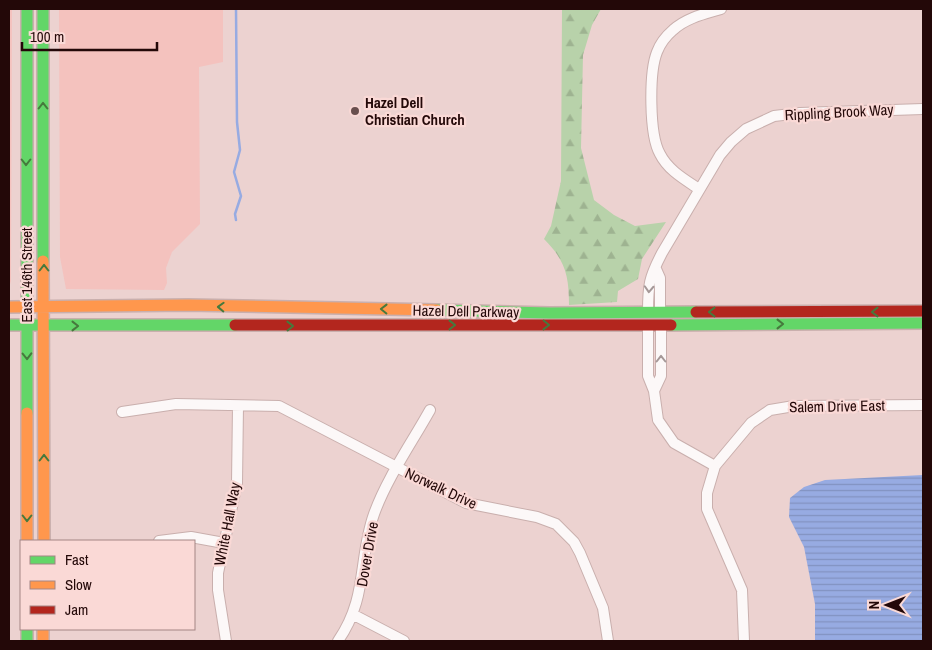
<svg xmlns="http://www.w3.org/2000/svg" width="932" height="650" viewBox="0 0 932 650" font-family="'Archivo Narrow',sans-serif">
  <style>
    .built { fill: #f4c2be }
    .forest { fill: url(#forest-firs) }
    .water { fill: url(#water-rules) }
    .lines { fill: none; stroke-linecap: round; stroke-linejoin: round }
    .stream { stroke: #97abe2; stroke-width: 2.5 }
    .street-casing { stroke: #c9afad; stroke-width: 12 }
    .fast-casing { stroke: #c9afad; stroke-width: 14 }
    .slow-casing { stroke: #c9afad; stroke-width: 14 }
    .jam-casing { stroke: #c9afad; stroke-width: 14 }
    .street { stroke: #fcf8f8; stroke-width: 10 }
    .fast { stroke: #63d668; stroke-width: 11 }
    .slow { stroke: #ff974d; stroke-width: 11 }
    .jam { stroke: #b3261e; stroke-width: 11 }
    .oneway { stroke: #46793d }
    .oneway2 { stroke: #a59898 }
    .poi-dot { fill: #694f4e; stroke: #fad9d6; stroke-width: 2 }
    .labels { text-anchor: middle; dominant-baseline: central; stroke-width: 4.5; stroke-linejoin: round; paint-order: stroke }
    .poi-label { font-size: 15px; font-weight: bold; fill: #230808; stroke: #fad9d6; text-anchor: start }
    .street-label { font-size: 15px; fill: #230808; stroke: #fad9d6 }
  </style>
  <defs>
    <pattern id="forest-firs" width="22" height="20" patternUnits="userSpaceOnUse" patternTransform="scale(1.25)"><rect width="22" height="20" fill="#b8d2aa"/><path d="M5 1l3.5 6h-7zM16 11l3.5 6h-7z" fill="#9eb391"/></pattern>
    <pattern id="water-rules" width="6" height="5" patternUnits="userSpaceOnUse" patternTransform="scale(1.25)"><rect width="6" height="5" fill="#97abe2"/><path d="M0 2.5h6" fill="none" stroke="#8292c0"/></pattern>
  </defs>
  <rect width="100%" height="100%" fill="#ecd2d0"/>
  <path class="built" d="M9 9H12L11 281 9 288Z
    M59 9H223V62L199 67 200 224 172 252 166 268 167 283 164 290 66 289 60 257Z"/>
  <path class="forest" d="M562 9H601L592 25 583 55 581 148 594 200 614 215 635 226 666 222 642 259 638 279 618 291 617 302 569 305C569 275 565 260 544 239L551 226 561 181Z"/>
  <path class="water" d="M923 475V641H815V604L804 547 789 517 790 498 804 487 825 480Z"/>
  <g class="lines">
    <path class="stream" d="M236 220 235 214 241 196 234 172 240 150 237 122 236 9"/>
    <defs>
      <path id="street" d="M699 189C684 179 668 170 660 154 649 135 649 72 657 52 660 44 666 36 673 30 686 18 704 14 721 9
        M656 269 660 278V312
        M648 312C648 285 649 278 662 253L720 155 731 142 746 129 774 116 800 113 923 109
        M648 326V376L654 391 658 420 674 443 715 466
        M654 391 661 376V326
        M122 412 176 404 279 406 466 503 537 517 556 524 574 542 580 553 603 608 608 641
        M159 541 191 537 224 543
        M354 615 404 641
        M226 641 218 590V573L237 483 238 406
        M338 641C368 598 358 559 374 514 387 478 411 444 430 410
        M744 641 742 590 707 509V493L715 466 751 423 770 410 794 406 923 405"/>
      <path id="fast" d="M27 9V413
        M43 9V261
        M437 310 550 313 696 312
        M9 325H235
        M671 325 923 323
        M27 629V641"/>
      <path id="slow" d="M43 261 44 541
        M9 307 188 305 437 310
        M27 413V541
        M43 629V641"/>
      <path id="jam" d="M696 312 923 311
        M235 325H671"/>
    </defs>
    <use href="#street" class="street-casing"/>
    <use href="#fast" class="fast-casing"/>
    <use href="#slow" class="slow-casing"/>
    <use href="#jam" class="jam-casing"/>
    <use href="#street" class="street"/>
    <use href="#fast" class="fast"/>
    <use href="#slow" class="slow"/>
    <use href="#jam" class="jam"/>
  </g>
  <defs><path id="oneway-chevron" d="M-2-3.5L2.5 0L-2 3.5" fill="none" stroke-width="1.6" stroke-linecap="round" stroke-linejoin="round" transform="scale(1.25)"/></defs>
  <g class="oneway">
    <use href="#oneway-chevron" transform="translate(43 106) rotate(-90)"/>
    <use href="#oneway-chevron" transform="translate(26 162) rotate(90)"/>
    <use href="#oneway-chevron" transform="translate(44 268) rotate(-90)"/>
    <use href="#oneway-chevron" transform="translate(221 307) rotate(-178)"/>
    <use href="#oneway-chevron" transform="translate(384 309) rotate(-179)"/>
    <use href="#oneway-chevron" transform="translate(712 312) rotate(180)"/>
    <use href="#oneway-chevron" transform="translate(875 312) rotate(180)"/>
    <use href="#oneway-chevron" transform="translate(780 324)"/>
    <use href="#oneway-chevron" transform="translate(452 325)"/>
    <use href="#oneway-chevron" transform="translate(546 325) rotate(1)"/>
    <use href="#oneway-chevron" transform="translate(75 326)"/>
    <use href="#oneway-chevron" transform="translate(290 326) rotate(-1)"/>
    <use href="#oneway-chevron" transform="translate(27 356) rotate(89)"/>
    <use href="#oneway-chevron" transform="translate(44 458) rotate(-90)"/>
    <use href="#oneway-chevron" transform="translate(27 518) rotate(90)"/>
  </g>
  <g class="oneway2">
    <use href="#oneway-chevron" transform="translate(649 289) rotate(93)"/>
    <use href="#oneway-chevron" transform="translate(661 359) rotate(-90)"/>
  </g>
  <circle class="poi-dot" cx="355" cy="111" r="5"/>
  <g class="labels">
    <g class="poi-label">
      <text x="365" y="102">Hazel Dell<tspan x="365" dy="17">Christian Church</tspan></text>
    </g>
    <g class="street-label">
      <text transform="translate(839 112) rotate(-3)">Rippling Brook Way</text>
      <text transform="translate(26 275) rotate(-90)">East 146th Street</text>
      <text transform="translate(466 311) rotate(1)">Hazel Dell Parkway</text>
      <text transform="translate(837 406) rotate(-1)">Salem Drive East</text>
      <text transform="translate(441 488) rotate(25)">Norwalk Drive</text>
      <text transform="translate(227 524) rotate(-79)">White Hall Way</text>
      <text transform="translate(367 554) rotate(-80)">Dover Drive</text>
    </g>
  </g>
  <rect width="932" height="650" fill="none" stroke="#230808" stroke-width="20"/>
  <rect x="20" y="540" width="175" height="90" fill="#fad9d6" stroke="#a48584"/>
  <rect x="30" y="556" width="25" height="8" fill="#63d668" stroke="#a48584"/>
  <text x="65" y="565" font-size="15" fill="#230808">Fast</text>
  <rect x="30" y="581" width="25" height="8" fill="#ff974d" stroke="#a48584"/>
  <text x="65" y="590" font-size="15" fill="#230808">Slow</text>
  <rect x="30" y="606" width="25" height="8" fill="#b3261e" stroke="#a48584"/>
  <text x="65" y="615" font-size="15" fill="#230808">Jam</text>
  <g transform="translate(887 605) rotate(270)" stroke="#fad9d6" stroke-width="4" paint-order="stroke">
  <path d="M0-4L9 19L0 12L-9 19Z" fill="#230808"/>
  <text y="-8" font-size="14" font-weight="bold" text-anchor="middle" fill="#230808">N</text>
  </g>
  <path d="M22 42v8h135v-8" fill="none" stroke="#230808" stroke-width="2.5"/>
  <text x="30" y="42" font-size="15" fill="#230808" stroke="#fad9d6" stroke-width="4" paint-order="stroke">100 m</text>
</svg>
